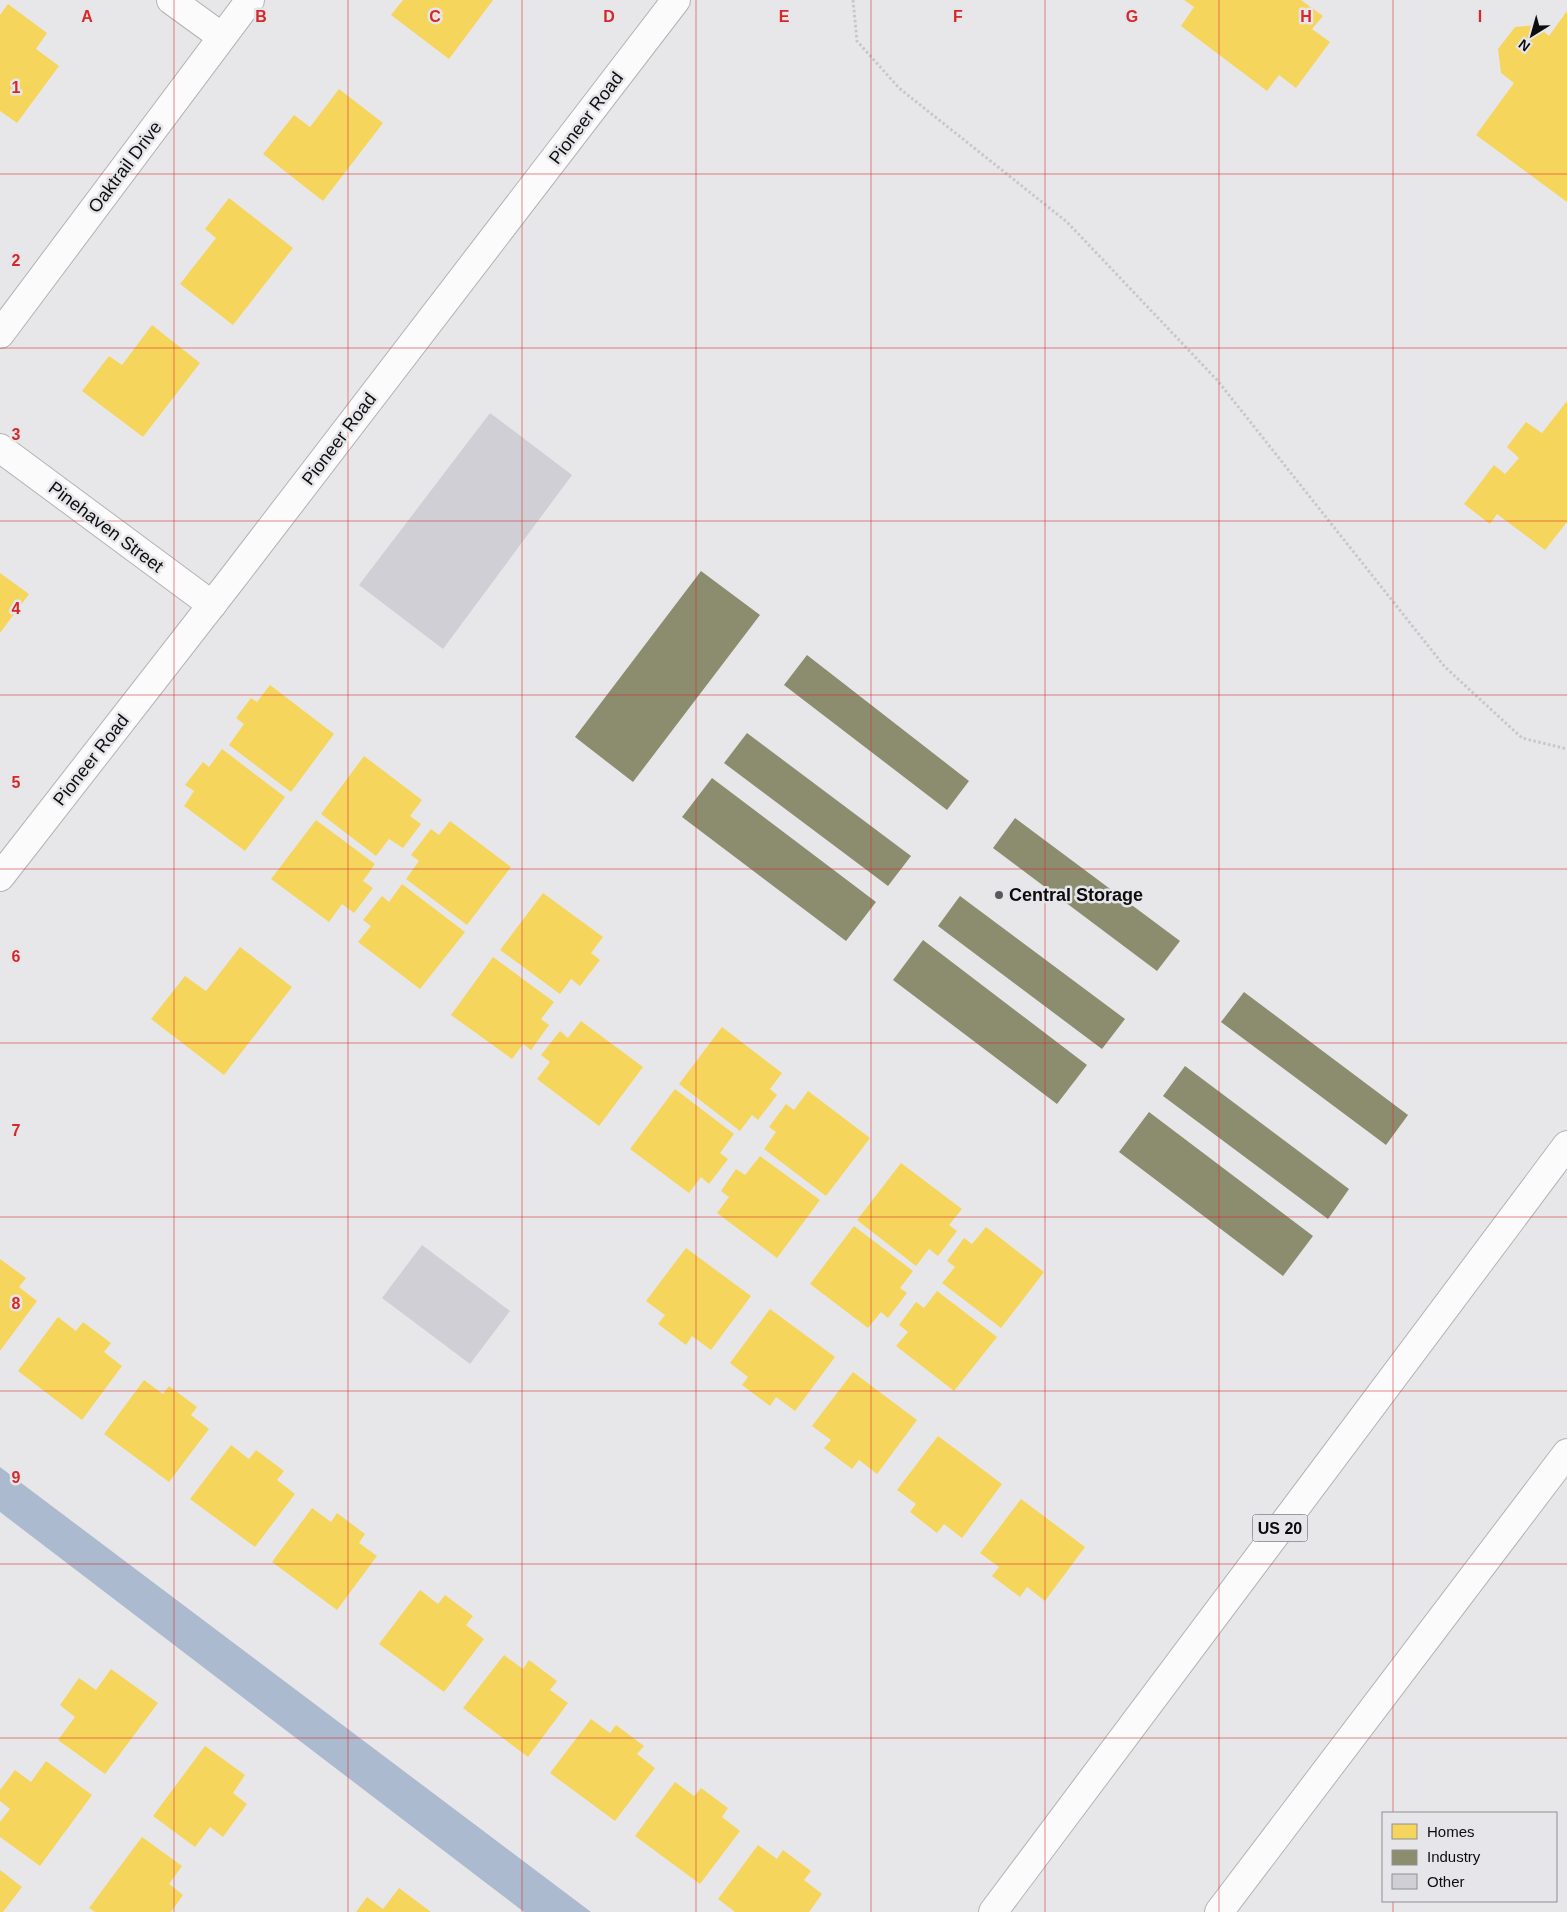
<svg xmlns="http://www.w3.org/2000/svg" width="1567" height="1912" viewBox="0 0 1567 1912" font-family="Arial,sans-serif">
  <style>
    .water { fill: #abbacf }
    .homes { fill: #f6d55c }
    .industry { fill: #8c8c6e }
    .building { fill: #d1cfd6 }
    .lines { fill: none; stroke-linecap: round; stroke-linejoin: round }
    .street-casing { stroke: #b3b2b4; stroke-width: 30 }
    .secondary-casing { stroke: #b3b2b4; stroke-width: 30 }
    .highway-casing { stroke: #b3b2b4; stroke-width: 30 }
    .path { stroke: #c8c8c9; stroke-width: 3; stroke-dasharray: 2.5 2.5; stroke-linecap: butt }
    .street { stroke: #fbfbfc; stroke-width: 28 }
    .secondary { stroke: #fbfbfc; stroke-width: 28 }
    .highway { stroke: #fbfbfc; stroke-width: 28 }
    .grid { fill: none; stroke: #d62828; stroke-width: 1; stroke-opacity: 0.55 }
    .poi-dot { fill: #59595b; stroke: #e6e6ea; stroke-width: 2 }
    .labels { text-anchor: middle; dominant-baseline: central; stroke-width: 5; stroke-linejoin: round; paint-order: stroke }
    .shield { fill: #e6e6ea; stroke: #4e4e50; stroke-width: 1 }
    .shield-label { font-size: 16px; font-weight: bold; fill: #0d0d0e }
    .street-label { font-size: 18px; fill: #0d0d0e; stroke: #e6e6ea }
    .poi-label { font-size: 18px; font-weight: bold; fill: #0d0d0e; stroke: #e6e6ea; text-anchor: start }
    .grid-label { font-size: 16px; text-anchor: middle; font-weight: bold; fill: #d62828; stroke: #e6e6ea; stroke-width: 5; stroke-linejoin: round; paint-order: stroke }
  </style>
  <rect width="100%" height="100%" fill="#e7e7e9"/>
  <path class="water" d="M0 1467 591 1912H524L0 1512Z"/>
  <path class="homes" d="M403 0H493L449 59 391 15Z
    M1184 0H1301L1323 16 1312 29 1330 42 1296 88 1279 75 1267 91 1181 26 1194 7Z
    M8 4 47 33 36 49 59 66 17 123 0 111V15Z
    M1567 11V202L1476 135 1514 83 1501 73 1498 49 1515 27 1536 25 1549 36Z
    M339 89 383 123 323 201 263 154 294 115 310 127Z
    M229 198 293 248 233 325 180 284 216 238 205 229Z
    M152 325 200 363 143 437 82 391 109 356 122 365Z
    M1567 401V522L1545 550 1497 514 1490 524 1464 504 1494 465 1505 474 1519 458 1507 447 1526 422 1542 433Z
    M0 573 29 594 0 633Z
    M270 685 334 734 291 792 229 745 244 724 236 718 251 698 257 702Z
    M222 749 285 797 245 851 184 806 194 791 185 785 203 762 209 767Z
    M364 756 422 800 410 816 421 824 403 848 389 839 376 856 321 814Z
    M316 820 375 864 363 881 373 888 354 913 342 904 329 922 271 879Z
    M450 821 511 867 467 925 406 879 419 861 411 855 431 829 439 835Z
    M402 884 465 932 420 989 358 942 371 926 363 920 382 896 389 902Z
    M543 893 603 937 591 953 600 960 580 986 571 979 560 994 500 950Z
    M240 947 292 987 224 1075 151 1019 185 976 206 991Z
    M493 957 554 1002 541 1019 549 1025 531 1050 523 1044 512 1059 451 1015Z
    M581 1021 643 1067 599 1126 537 1079 550 1062 541 1055 560 1031 568 1038Z
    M722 1027 782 1073 770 1089 777 1095 758 1120 752 1115 740 1131 679 1084Z
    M675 1089 734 1134 720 1153 728 1159 709 1184 701 1177 689 1193 630 1149Z
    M808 1091 870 1138 826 1196 764 1149 776 1132 769 1127 786 1104 794 1110Z
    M760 1156 820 1200 777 1258 717 1213 729 1197 721 1191 736 1169 745 1175Z
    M901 1163 962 1209 949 1225 957 1231 938 1256 929 1249 916 1266 857 1220Z
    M854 1226 913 1271 900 1288 907 1293 888 1318 881 1312 868 1328 810 1284Z
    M986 1227 1044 1272 1001 1328 942 1283 955 1267 947 1261 964 1238 972 1244Z
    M686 1248 751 1296 711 1350 692 1336 686 1345 658 1324 665 1315 646 1301Z
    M0 1259 26 1278 19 1287 37 1301 0 1351Z
    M937 1291 997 1337 954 1391 896 1346 908 1332 899 1325 916 1302 924 1308Z
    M770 1309 835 1357 795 1411 776 1397 770 1406 742 1385 748 1377 730 1363Z
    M58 1317 76 1331 83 1322 111 1343 104 1352 122 1366 82 1420 18 1371Z
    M853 1372 917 1420 877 1474 859 1460 852 1469 824 1448 831 1440 812 1426Z
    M144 1380 163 1394 169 1386 197 1407 191 1415 209 1429 169 1482 104 1434Z
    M938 1436 1002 1484 962 1538 944 1524 937 1533 910 1512 916 1504 897 1490Z
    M231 1445 249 1459 256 1450 284 1471 277 1480 295 1494 255 1547 190 1499Z
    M1021 1499 1085 1547 1045 1601 1027 1587 1020 1597 992 1576 999 1567 980 1553Z
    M312 1508 331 1522 337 1513 365 1534 359 1543 377 1556 337 1610 272 1562Z
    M420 1590 438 1604 445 1595 473 1616 466 1625 484 1639 444 1692 379 1644Z
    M504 1655 523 1669 529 1660 557 1681 550 1690 568 1703 528 1757 463 1708Z
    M111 1669 158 1703 105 1774 58 1740 75 1717 60 1705 79 1678 96 1690Z
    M591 1719 610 1733 616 1725 644 1746 637 1754 655 1768 615 1821 550 1773Z
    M205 1746 245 1775 233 1793 247 1804 223 1837 210 1827 195 1847 153 1816Z
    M46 1761 92 1795 40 1866 0 1837V1822L10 1809 0 1801V1790L15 1770 31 1782Z
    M675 1782 694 1796 701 1788 728 1808 722 1817 740 1831 700 1884 635 1836Z
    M142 1837 182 1866 169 1884 183 1895 171 1912H95L89 1908Z
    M758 1845 777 1859 783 1850 811 1871 804 1880 822 1894 809 1912H735L718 1899Z
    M0 1870 22 1887 3 1912H0Z
    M399 1888 431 1912H356L367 1897 383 1909Z"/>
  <path class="industry" d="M701 571 760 615 633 782 575 737Z
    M807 655 969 781 947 810 784 685Z
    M747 733 911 856 888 886 724 763Z
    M712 778 876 902 846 941 682 817Z
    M1015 818 1180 941 1157 971 993 848Z
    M960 896 1125 1019 1102 1049 938 926Z
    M923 940 1087 1065 1057 1104 893 980Z
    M1244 992 1408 1115 1386 1145 1221 1022Z
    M1185 1066 1349 1189 1328 1219 1163 1096Z
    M1149 1112 1313 1236 1283 1276 1119 1152Z"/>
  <path class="building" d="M490 413 572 475 443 649 359 585Z
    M422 1245 510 1311 470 1364 382 1298Z"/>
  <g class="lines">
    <defs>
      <path id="street" d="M171 0 222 37
        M0 334 250 0
        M0 448 212 605"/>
      <path id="secondary" d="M0 877 232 579 676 0"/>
      <path id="highway" d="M993 1912 1567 1145
        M1219 1912 1567 1453"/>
    </defs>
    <use href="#street" class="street-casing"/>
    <use href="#secondary" class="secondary-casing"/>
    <use href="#highway" class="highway-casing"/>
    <path class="path" d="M853 0 857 41 899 88 1067 222 1217 380 1445 667 1522 738 1567 749"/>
    <use href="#street" class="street"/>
    <use href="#secondary" class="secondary"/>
    <use href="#highway" class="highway"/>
  </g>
  <path class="grid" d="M174 0V1912M348 0V1912M522 0V1912M696 0V1912M871 0V1912M1045 0V1912M1219 0V1912M1393 0V1813M0 174H1567M0 348H1567M0 521H1567M0 695H1567M0 869H1567M0 1043H1567M0 1217H1567M0 1391H1567M0 1564H1567M0 1738H1567M1393 1901V1912"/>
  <circle class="poi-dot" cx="999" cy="895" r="5"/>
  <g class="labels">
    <rect class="shield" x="1252.5" y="1514.5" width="55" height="27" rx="4"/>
    <g class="shield-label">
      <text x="1280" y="1528">US 20</text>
    </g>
    <g class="street-label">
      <text transform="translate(586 118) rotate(-53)">Pioneer Road</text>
      <text transform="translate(125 167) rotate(-53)">Oaktrail Drive</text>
      <text transform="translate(339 439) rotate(-53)">Pioneer Road</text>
      <text transform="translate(106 527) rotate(37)">Pinehaven Street</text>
      <text transform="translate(91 760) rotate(-52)">Pioneer Road</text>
    </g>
    <g class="poi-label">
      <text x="1009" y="895">Central Storage</text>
    </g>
  </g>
  <g class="grid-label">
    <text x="87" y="22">A</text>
    <text x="261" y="22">B</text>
    <text x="435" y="22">C</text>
    <text x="609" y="22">D</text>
    <text x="784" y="22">E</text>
    <text x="958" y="22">F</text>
    <text x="1132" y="22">G</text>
    <text x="1306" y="22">H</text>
    <text x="1480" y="22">I</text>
    <text x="16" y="93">1</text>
    <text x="16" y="266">2</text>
    <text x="16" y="440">3</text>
    <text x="16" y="614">4</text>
    <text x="16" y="788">5</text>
    <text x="16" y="962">6</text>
    <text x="16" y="1136">7</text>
    <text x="16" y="1309">8</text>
    <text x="16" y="1483">9</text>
  </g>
  <rect x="1382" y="1812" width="175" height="90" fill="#e6e6ea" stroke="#8f8f92"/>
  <rect x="1392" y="1824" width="25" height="15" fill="#f6d55c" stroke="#8f8f92"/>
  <text x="1427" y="1837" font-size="15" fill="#0d0d0e">Homes</text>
  <rect x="1392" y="1850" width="25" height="15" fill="#8c8c6e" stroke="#8f8f92"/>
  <text x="1427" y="1862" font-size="15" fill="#0d0d0e">Industry</text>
  <rect x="1392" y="1874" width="25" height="15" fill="#d1cfd6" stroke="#8f8f92"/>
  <text x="1427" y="1887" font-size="15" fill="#0d0d0e">Other</text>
  <g transform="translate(1532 35) rotate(217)" stroke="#e6e6ea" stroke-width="4" paint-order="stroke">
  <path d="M0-4L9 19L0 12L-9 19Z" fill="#0d0d0e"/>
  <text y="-8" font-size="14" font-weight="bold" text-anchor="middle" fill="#0d0d0e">N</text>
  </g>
</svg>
